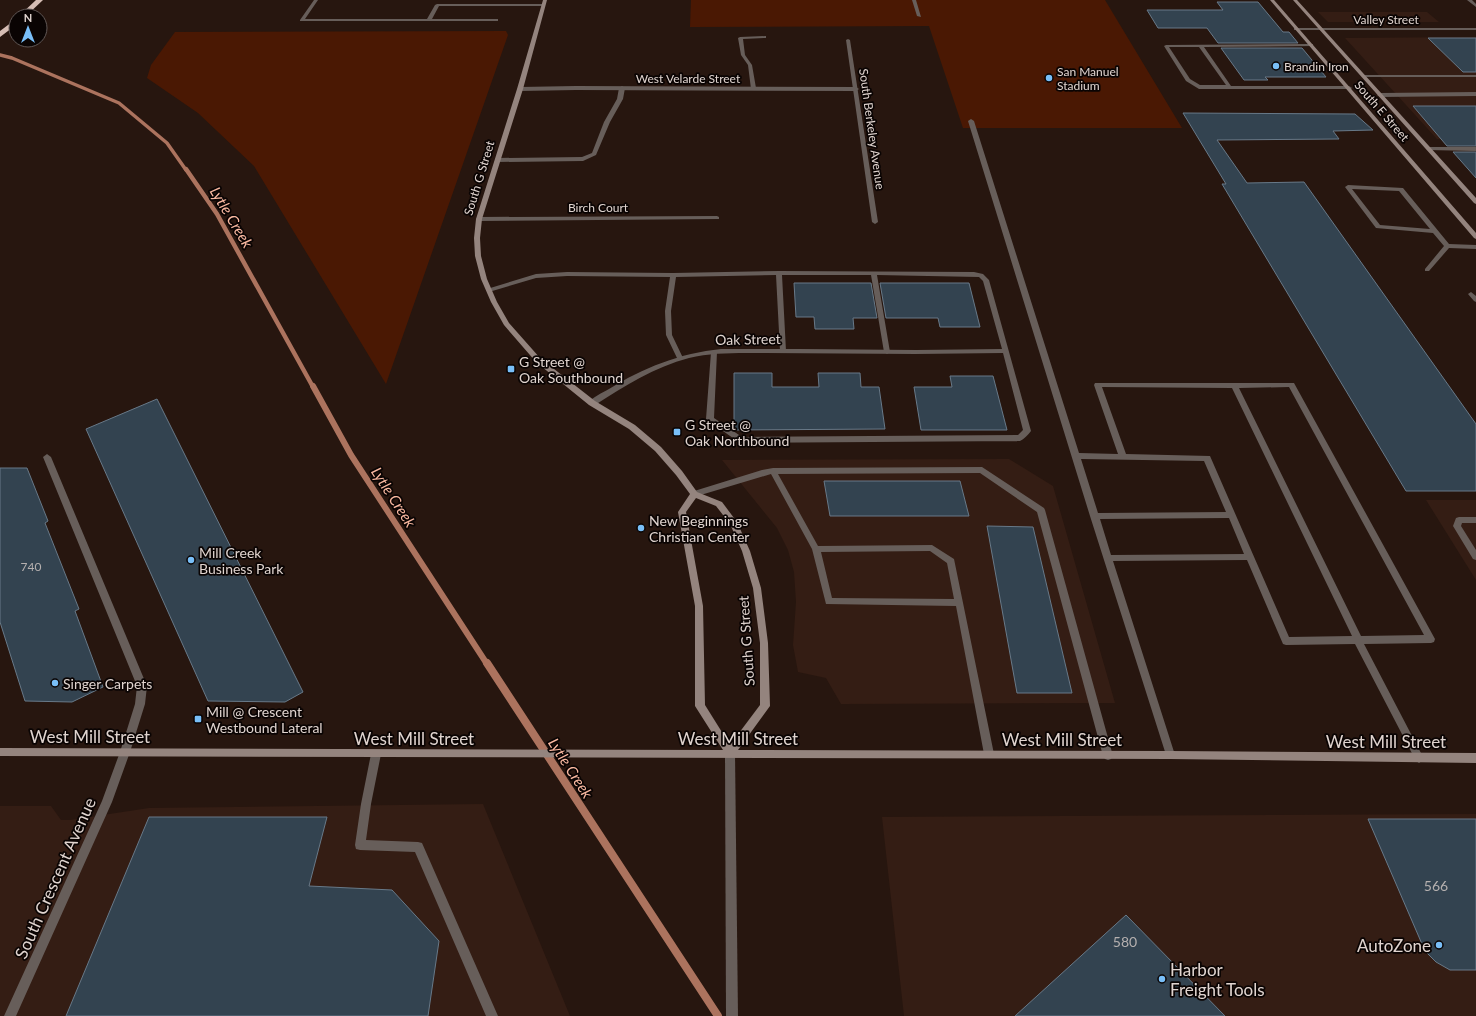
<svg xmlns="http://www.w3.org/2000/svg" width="1476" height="1016" viewBox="0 0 1476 1016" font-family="Lato,sans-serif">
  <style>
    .built { fill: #341d14 }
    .green { fill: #4a1803 }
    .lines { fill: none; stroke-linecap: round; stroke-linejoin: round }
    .stream-far3 { stroke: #ac735e; stroke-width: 3.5 }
    .stream-far2 { stroke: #ac735e; stroke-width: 4.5 }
    .stream-far1 { stroke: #ac735e; stroke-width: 6 }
    .stream { stroke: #ac735e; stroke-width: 8 }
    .building { fill: #334350; stroke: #687988 }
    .service { fill: #675e5a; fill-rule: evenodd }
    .minor { fill: #675e5a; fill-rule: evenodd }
    .tertiary { fill: #675e5a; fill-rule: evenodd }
    .secondary { fill: #94847e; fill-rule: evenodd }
    .motorway { fill: #d6bdb4; fill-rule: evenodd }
    .poi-dot { fill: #79bff8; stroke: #0a0403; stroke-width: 1.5 }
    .labels { text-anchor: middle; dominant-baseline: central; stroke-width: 3.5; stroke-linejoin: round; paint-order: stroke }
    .far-street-label { font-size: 12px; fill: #e0d4cf; stroke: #0a0403 }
    .far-poi-label { font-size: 12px; fill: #e0d4cf; stroke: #0a0403; text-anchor: start }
    .number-label { font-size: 12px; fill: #b5b0af }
    .street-label { font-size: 14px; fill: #e0d4cf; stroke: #0a0403 }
    .poi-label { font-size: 14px; fill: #e0d4cf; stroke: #0a0403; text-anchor: start }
    .near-number-label { font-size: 14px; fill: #b5b0af }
    .water-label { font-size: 15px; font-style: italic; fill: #fab9a1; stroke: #0a0403 }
    .near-street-label { font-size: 17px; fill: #e0d4cf; stroke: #0a0403 }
    .near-poi-label { font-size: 17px; fill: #e0d4cf; stroke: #0a0403; text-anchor: end }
  </style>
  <rect width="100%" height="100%" fill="#27160f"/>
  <path class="built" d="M1318 12H1427L1439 22H1328Z
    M1476 37V139H1437L1345 38Z
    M1009 459 1053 486 1115 703 841 704 826 678 798 672 793 645 796 602 794 572 788 550 777 528 722 460Z
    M1426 500H1476V580Z
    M483 804 570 1016H0V806H51L61 820H70L149 808Z
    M1476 814V1016H904L882 817Z"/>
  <path class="green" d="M691 0H1105L1182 128H963L929 26 690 27Z
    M506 31 508 35 386 384 254 166 198 113 147 78 151 65 175 32Z"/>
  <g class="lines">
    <path class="stream-far3" d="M0 55 12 58 119 103 167 143 186 170"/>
    <path class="stream-far2" d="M186 169 217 214 313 387"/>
    <path class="stream-far1" d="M313 386 351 455 487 664"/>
    <path class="stream" d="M487 663 718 1016"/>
  </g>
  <path class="building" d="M1217 2H1258L1283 32H1289L1298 43H1218L1207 28H1158L1147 10H1223Z
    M1428 38H1476V72H1463Z
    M1221 48H1302L1326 77H1265L1268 80H1244Z
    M1413 106H1476V146H1447Z
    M1183 113 1355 114 1373 130 1333 131 1339 139 1217 140 1247 183 1304 182 1476 424V491H1406L1222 184H1226Z
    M1453 152H1476V178Z
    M794 283H871L877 318H853L854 329H815L814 317H796Z
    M880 283H969L980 327H940L938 318H886Z
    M734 373H772V387H819L818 373H860L861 387H879L885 429 734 430Z
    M950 376H993L1007 430H921L914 387H952Z
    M157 399 303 692 285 702 208 701 86 429Z
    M0 468H27L48 521 45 523 79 609 75 611 103 687 72 702 25 701 0 622Z
    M824 481H960L969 516H830Z
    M987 526 1033 527 1072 693H1017Z
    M149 817H327L309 886 392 890 439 941 428 1016H66Z
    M1368 819H1476V970H1450L1436 962 1425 951Z
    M1126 915 1225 1016H1015Z"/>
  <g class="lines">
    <path class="service" d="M314 0H318L305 19H427L435 5 437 4H543L545 5 543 6H439L432 19H498V21H300V20Z
      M912 0H916L921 17 917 16Z
      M766 36V38H764L743 39 745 55 752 65 756 88 751 89 748 65 741 55 738 38 740 37Z
      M848 39 850 40 878 222 875 224 872 222 846 40Z
      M1311 44H1313V46L1204 47 1231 86H1349L1352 88 1351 89H1199L1186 81 1164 46 1166 45ZM1169 47H1199L1226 85H1200L1190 79Z
      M1362 75H1476V77H1364L1362 76Z
      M622 86 625 88 623 99 610 122 596 155 583 161 498 162 495 160 498 158 582 157 592 153 604 122 617 99 619 88Z
      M1476 92V96L1380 97 1377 95 1380 93Z
      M971 119 974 121 1079 453 1118 454 1094 385 1095 383H1294L1435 639 1434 642 1431 643 1364 644 1422 755 1424 758 1422 761 1419 763 1416 761 1355 644 1286 645 1283 644 1247 560 1113 561 1175 755 1173 758 1170 759 1167 758 1090 516 968 121ZM1102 387 1232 388 1352 636 1289 637 1210 456 1126 454ZM1289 387 1424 635 1361 636 1239 388ZM1081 459 1204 461 1226 512 1098 513ZM1229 518 1244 554 1111 555 1100 519Z
      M1429 147H1476V151L1427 150V148Z
      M1348 185 1403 188 1449 244 1476 245V249L1449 248 1429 271H1425V269L1444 246 1433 233 1376 228 1345 187ZM1352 189 1399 191 1430 229 1380 225Z
      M779 271 974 272 983 274 989 280 1031 431C1028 435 1024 439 1020 441L740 443 706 419 711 352 714 350 717 352 714 418 742 437 1018 435 1023 430 1003 353 916 354 913 352 916 350 1002 349 983 281 979 277 877 275 890 352 887 354 884 352 871 275H782L786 351 783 353 780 351 776 275 676 277 671 311 672 335 683 358 680 360 677 358 666 335 665 311 670 277 567 276 536 278 489 292 486 290 487 289 536 274 567 272 673 273Z
      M1471 292 1476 296V302L1474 301 1468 294Z
      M47 454 51 457 147 686 145 704 130 752 128 755 125 756 122 755 120 752 135 704 137 686 43 457Z
      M982 467 1044 508 1045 510 1113 756 1111 759 1108 760 1105 759 1103 756 1037 512 980 473 778 474 818 546 932 545 954 559 994 754 992 757 989 758 986 757 984 754 956 606 826 604 812 549 771 474 694 497 690 494 691 492 762 470 773 468ZM930 551 947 563 954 599 832 598 821 552Z
      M1459 517H1476V523H1462L1461 526 1476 550V560L1473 559 1453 526 1456 518Z
      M376 750 379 751 381 754 371 804 366 840 418 842 422 843 498 1016H486L415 852 360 850 356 849 355 845 361 804 371 754 373 751Z"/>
    <path class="minor" d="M1467 0H1472L1476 4V7Z
      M1294 28H1476V30H1294Z
      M576 86 856 87 859 89 856 91 576 90 520 91 517 89 520 87Z
      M717 216 719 217V219L479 221 476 219 479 217Z
      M721 349H801L916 350 919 352 916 354C866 354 815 353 765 353 740 353 714 352 689 358 655 367 624 386 595 405H592L588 403C593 397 602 393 609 389 643 368 680 353 721 349Z
      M125 748 128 749 130 752 112 802 16 1016H4L102 801 120 752 122 749Z"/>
    <path class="tertiary" d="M730 749 733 750 735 753 738 1016H726L725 753 727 750Z"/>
    <path class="secondary" d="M543 0H547L523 89 482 219 480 238 481 256 487 279 497 302 509 323 540 358 595 401 635 425 661 447 682 471 697 492 722 502 737 522 750 551 761 588 768 643 770 706 738 750 1170 751 1476 753V763L1170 759 0 756V748L723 750 695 706V606L678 512 690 494 676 475 655 451 629 429 589 405 536 362 504 325 491 302 481 279 475 256 474 238 476 219 517 89ZM696 498 716 506 730 524 742 551 753 588 760 643V705L730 745 705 705 703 606 686 512Z
      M1270 0H1274L1476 233V239L1474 238Z
      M1293 0H1297L1476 198V204L1474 203Z"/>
    <path class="motorway" d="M36 0H43L26 16H19Z
      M16 19V25L0 37V31Z"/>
  </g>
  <g class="poi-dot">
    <circle cx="1276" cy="66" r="4"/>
    <circle cx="1049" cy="78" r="4"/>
    <rect x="507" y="365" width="8" height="8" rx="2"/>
    <rect x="673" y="428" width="8" height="8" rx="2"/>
    <circle cx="641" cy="528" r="4"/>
    <circle cx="191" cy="560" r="4"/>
    <circle cx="55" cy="683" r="4"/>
    <rect x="194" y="715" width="8" height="8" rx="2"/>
    <circle cx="1439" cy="945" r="4"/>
    <circle cx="1162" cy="979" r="4"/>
  </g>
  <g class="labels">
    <g class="far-street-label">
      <text x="1386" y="19">Valley Street</text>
      <text x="688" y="78">West Velarde Street</text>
      <text transform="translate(1382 111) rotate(49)">South E Street</text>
      <text transform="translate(872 129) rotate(82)">South Berkeley Avenue</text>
      <text transform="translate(479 178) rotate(-73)">South G Street</text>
      <text x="598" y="207">Birch Court</text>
    </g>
    <g class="far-poi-label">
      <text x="1284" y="66">Brandin Iron</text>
      <text x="1057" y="71">San Manuel<tspan x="1057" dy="14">Stadium</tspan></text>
    </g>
    <g class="number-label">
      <text x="31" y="566">740</text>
    </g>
    <g class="street-label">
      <text transform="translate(748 339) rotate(-1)">Oak Street</text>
      <text transform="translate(746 641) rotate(-94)">South G Street</text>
    </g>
    <g class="poi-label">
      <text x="519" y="361">G Street @<tspan x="519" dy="16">Oak Southbound</tspan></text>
      <text x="685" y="424">G Street @<tspan x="685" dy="16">Oak Northbound</tspan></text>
      <text x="649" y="520">New Beginnings<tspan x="649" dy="16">Christian Center</tspan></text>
      <text x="199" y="552">Mill Creek<tspan x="199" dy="16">Business Park</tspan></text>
      <text x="63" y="683">Singer Carpets</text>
      <text x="206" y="711">Mill @ Crescent<tspan x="206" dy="16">Westbound Lateral</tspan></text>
    </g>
    <g class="near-number-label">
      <text x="1436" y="885">566</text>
      <text x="1125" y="941">580</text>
    </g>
    <g class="water-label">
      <text transform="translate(232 217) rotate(59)">Lytle Creek</text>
      <text transform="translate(394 497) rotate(57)">Lytle Creek</text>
      <text transform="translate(571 768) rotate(57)">Lytle Creek</text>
    </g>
    <g class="near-street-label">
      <text x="90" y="736">West Mill Street</text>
      <text x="414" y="738">West Mill Street</text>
      <text x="738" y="738">West Mill Street</text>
      <text x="1062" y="739">West Mill Street</text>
      <text x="1386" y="741">West Mill Street</text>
      <text transform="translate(55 878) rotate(-66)">South Crescent Avenue</text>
    </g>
    <g class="near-poi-label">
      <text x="1431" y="945">AutoZone</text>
      <text x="1170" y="969" text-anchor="start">Harbor<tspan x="1170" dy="20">Freight Tools</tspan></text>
    </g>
  </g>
  <g transform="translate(28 28)"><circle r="19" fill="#0a0403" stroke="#605755"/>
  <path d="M0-3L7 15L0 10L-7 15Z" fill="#79bff8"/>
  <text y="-6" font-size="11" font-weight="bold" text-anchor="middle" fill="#e0d4cf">N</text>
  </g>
</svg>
